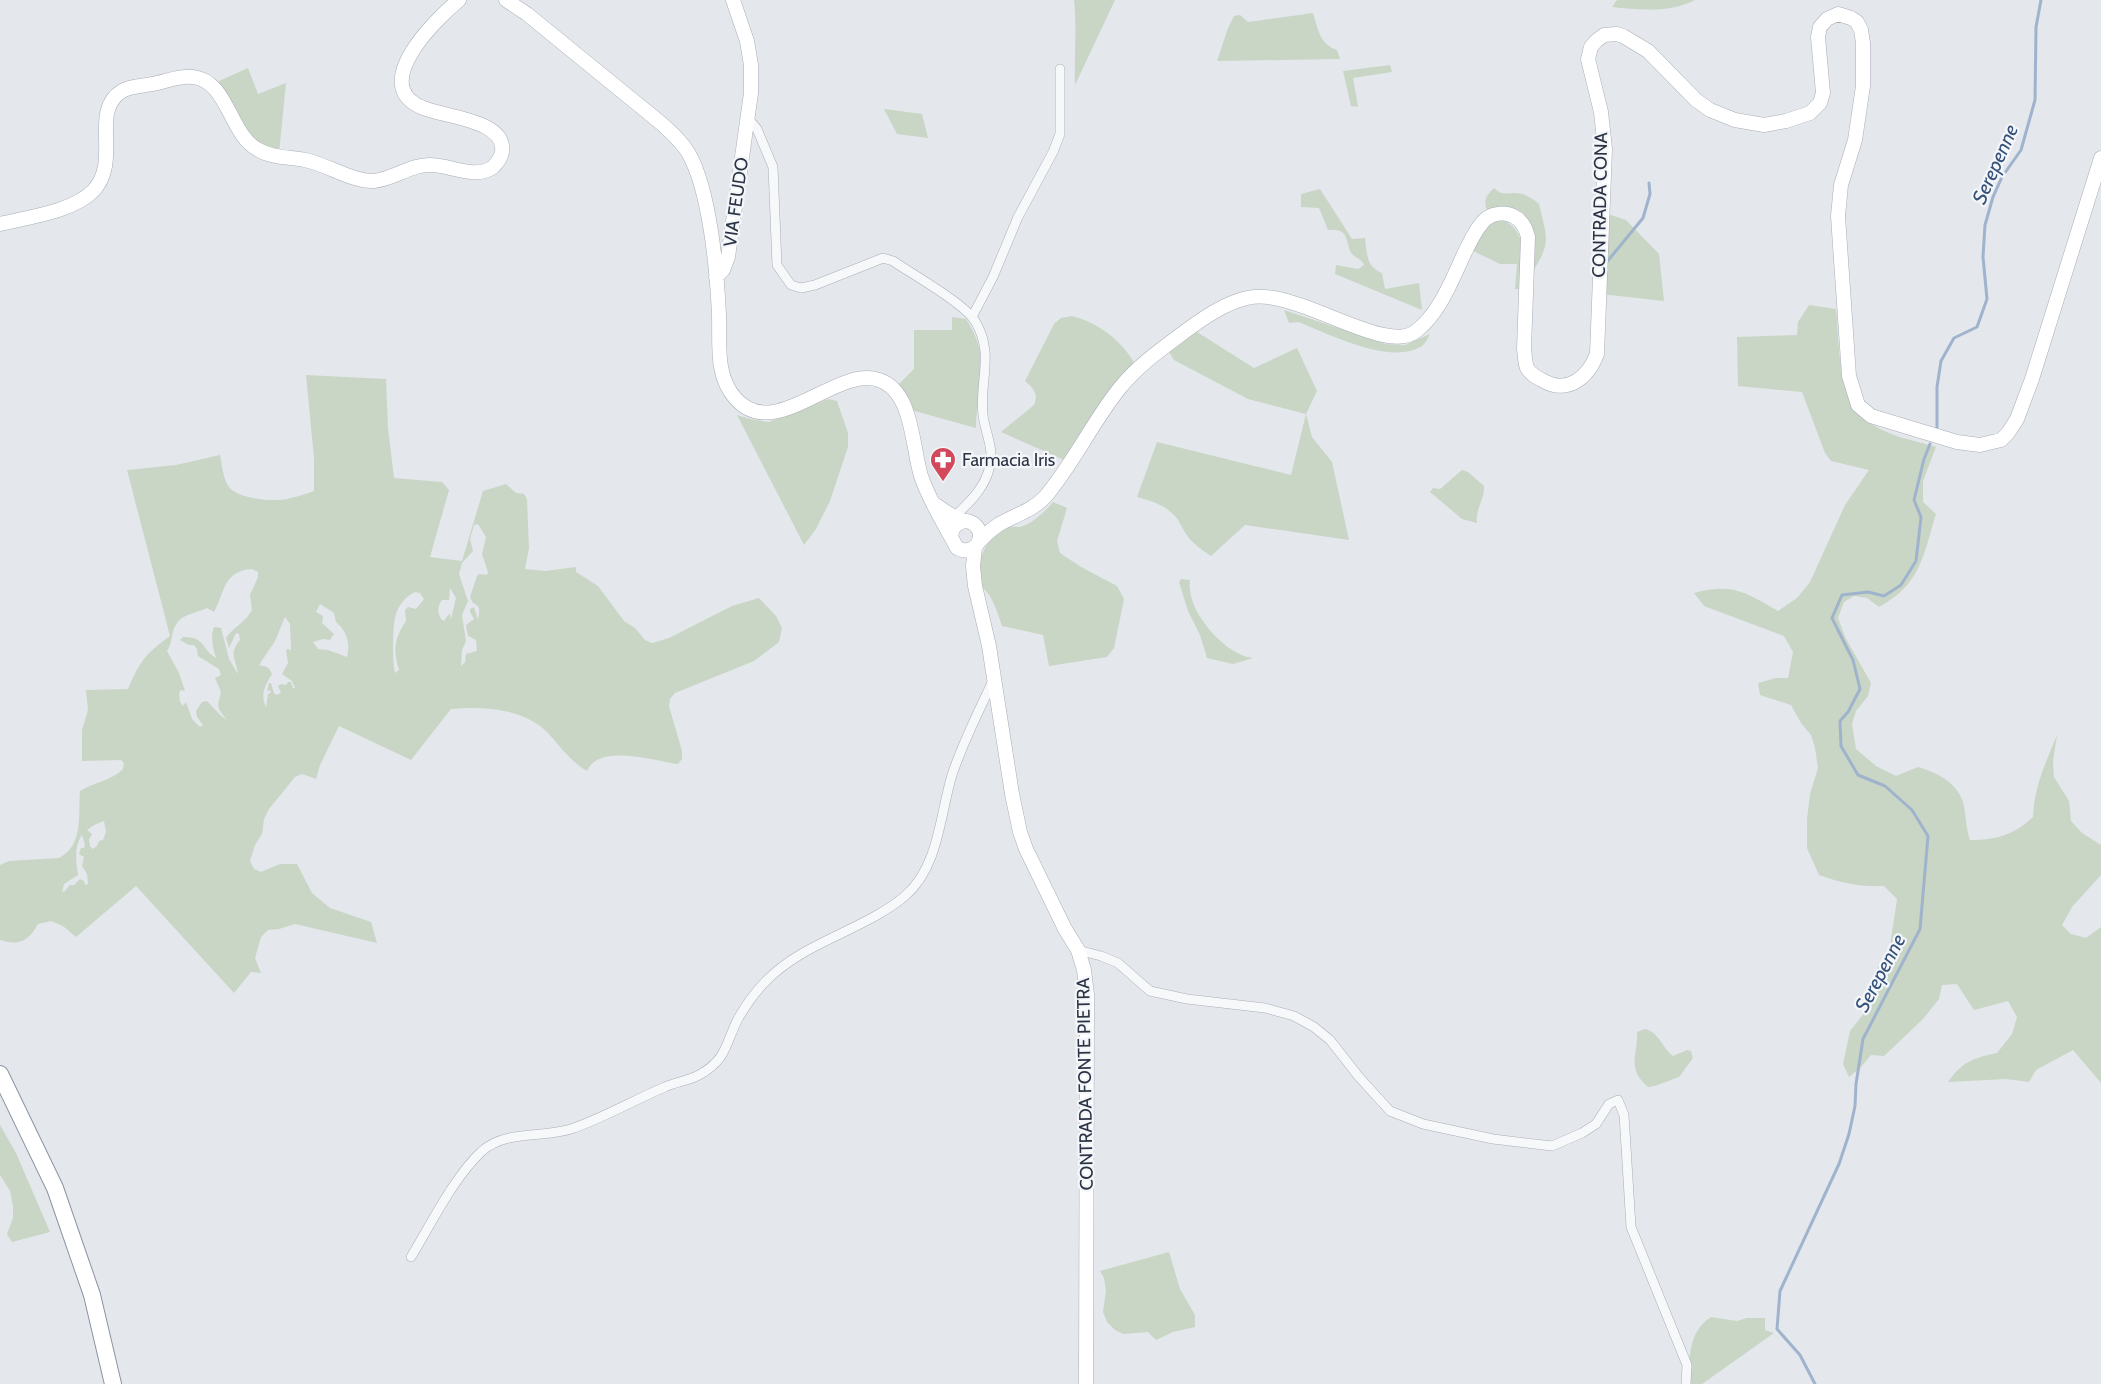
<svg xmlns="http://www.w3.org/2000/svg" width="2101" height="1384" viewBox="0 0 2101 1384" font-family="Cabin,sans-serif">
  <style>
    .green { fill: #c9d6c5; fill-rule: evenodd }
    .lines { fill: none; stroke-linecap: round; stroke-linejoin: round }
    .stream { stroke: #9fb4cc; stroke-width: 3 }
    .street-casing { stroke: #a9aeb7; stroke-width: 10 }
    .secondary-casing { stroke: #a9aeb7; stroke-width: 15 }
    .highway-casing { stroke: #8b94a3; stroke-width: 18 }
    .street { stroke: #f7f8fa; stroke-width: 9 }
    .secondary { stroke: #fff; stroke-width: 14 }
    .highway { stroke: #fff; stroke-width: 16 }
    .labels { text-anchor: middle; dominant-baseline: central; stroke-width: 4.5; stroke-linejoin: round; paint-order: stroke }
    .street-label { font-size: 18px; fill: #2b3445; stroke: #f4f6f9 }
    .poi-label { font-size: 18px; fill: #2b3445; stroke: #f4f6f9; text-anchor: start }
    .water-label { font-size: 20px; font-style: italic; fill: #34527a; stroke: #f4f6f9 }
  </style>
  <rect width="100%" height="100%" fill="#e4e7ec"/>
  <path class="green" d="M1074 0H1115L1075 85C1074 56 1077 28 1074 0Z
    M1617 0H1695C1671 13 1639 10 1612 7Z
    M1313 13C1318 30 1320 44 1337 50L1340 59 1217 61 1228 28 1234 16 1240 15 1248 22Z
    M1390 65 1392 72 1353 78 1358 107 1351 106 1343 71Z
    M248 68 258 94 286 83 279 154 262 150 229 106 219 81Z
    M884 109 922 114 928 138 897 134Z
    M1494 188C1502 196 1507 193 1516 193 1525 193 1533 199 1539 204 1547 239 1552 242 1531 274L1533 244 1511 210 1499 207 1489 210 1486 208C1484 198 1487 195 1494 188Z
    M1320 189 1352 239 1365 238C1367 253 1366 267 1382 273L1385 289 1419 283 1422 310 1335 274 1336 265 1358 269 1364 265C1361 259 1358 259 1353 255 1344 245 1352 227 1328 230L1319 208 1301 207V194Z
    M1608 214 1626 220 1659 254 1664 301 1601 294Z
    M1502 220C1531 231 1521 265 1520 289H1515L1517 264H1500L1471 250C1479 236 1485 222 1502 220Z
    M1809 305 1836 309C1840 348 1836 403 1875 426 1892 437 1917 441 1936 447L1923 481V502L1936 514C1923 556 1921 584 1879 607L1867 598 1854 596 1844 602 1838 618 1845 637 1871 683 1868 696 1856 711 1852 724 1856 749 1876 766 1896 776 1918 767C1938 773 1959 783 1964 806 1966 818 1966 828 1970 840 1996 840 2014 835 2033 817 2034 787 2046 762 2057 735L2053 761 2054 777 2069 801 2071 821 2082 833 2101 845V875L2072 907 2062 925 2071 934 2086 938 2101 927V1083L2073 1050 2036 1070 2029 1082 2006 1079 1948 1082C1962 1062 1973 1058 1997 1053L2012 1034 2017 1017 2008 1001 1974 1010 1957 984 1942 985 1939 999 1923 1019 1884 1056 1871 1055 1860 1068 1849 1077 1843 1064 1850 1031 1865 1012 1872 992 1874 973 1889 952 1897 899 1884 886C1860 887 1841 883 1819 875L1807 848V819L1810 794 1818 768 1815 748 1811 735 1801 723 1791 705 1760 695 1758 683 1776 678H1788L1793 652 1784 636 1704 606 1694 593C1732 583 1745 592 1778 611L1797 598 1810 582 1845 505 1869 470 1831 461 1825 453 1802 392 1738 386 1737 337 1797 335 1798 322Z
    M1284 310 1386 344 1405 345 1430 334C1428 338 1425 344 1422 346 1390 366 1330 334 1298 322L1289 323Z
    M1072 316C1099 323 1121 340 1135 364L1120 377 1064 460 1001 432 1034 405C1039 393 1033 388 1025 381L1054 324 1061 318Z
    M952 317 966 319C977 336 984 356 982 376 981 395 976 408 976 428L911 410 898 385 914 369V330H952Z
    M1197 332 1254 368 1297 348 1317 391 1306 414 1312 437 1332 462 1349 540 1245 525 1211 556C1202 550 1192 543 1186 534 1182 528 1180 522 1176 517 1165 505 1152 501 1137 497L1157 442 1291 475 1306 414 1248 399 1174 360 1169 352Z
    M306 375 386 379 388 428 394 478 442 482 449 490 430 557 462 561 483 491 506 484 516 493 524 494 527 499 529 548 525 569 545 571 576 567V572L598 586 624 621 635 628 645 640 652 643 669 638 732 606 759 598 776 616 782 628 779 642 754 661 675 693 670 699 669 706 682 751V759L678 764C654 761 599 743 587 771 570 761 560 746 547 732 523 708 482 706 451 709L411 760 339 726 320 765 316 779 302 774 295 777 269 809 264 819 262 834 255 845 250 861 254 869 261 872 280 864H297L312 893 330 908 371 922 377 943 295 924 279 929 268 930 261 937 255 958 261 973 251 972 234 993 136 886 76 937 63 926 51 921 38 924C29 941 19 946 0 940V865L9 861 59 858C84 845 78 815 80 791 94 782 111 781 123 769L124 763 121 760 82 761V730L88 710 86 690 128 689C140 661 145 654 170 636L127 470 176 465 220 455C222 465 223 479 229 487 238 499 273 502 287 499 296 497 306 494 314 491V458ZM478 524 486 537 482 554 488 572 487 575 479 574 477 576 470 597 473 603C482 607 479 612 478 620L474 607 470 609V612L474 619 466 625 468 636 476 640 477 651 466 654 465 662 461 666 462 650 466 641 462 615 468 601 459 574 462 563 473 551 470 539 474 525ZM252 569 258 572V577L250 595 252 610C246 622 233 627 226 638L229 648 236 633 239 634 240 640C228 654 236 658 238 674L229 659 221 628 214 627C210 637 213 649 216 658 200 648 206 637 183 637L180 640 189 645H194L197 649 198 656 219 669 221 675 215 678 221 692C217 708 216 706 227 720L220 715 207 701 202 702 196 711 197 717 203 725 200 727 192 719 186 702 183 706 180 702 179 693 181 690 185 691 179 673 167 651C171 645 171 639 173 632 178 614 191 615 207 608L214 612C225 592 223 571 252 569ZM450 588 456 598 451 619 450 614 448 615 444 621 442 620C437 613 437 607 442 600H449ZM415 592 420 593 424 599 416 609 408 607 405 610 406 621C394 639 393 650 399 670L395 673C393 664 393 655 393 645 394 624 392 604 415 592ZM320 604 334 613 336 622C346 630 351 643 347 657L328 650 318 649 313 642 323 639 330 640 334 634 322 623 323 616 316 612ZM285 617 290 624 291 647V650L288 649 286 650 288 663 282 674 292 681 295 688H293L291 682H288L286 685 281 684 278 686 281 693 276 695 274 693 271 683H269L267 691 270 690 271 693 268 694 266 707C260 694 265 686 272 674 269 666 266 667 259 665L275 641ZM104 821 106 832 103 840 99 841 97 846 93 849 90 846 89 840 92 834 87 830 94 825ZM82 835 85 845 84 848H81L79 854 84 857 82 866 87 874 88 884 85 885 84 881 80 879 74 885H70L65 891 62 892 64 884 78 875C76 862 74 846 82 835Z
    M828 399 837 401 848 433V447L830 501 816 529 804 545 737 415 750 419 769 422Z
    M1462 470 1468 472 1484 486C1485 499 1475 509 1477 523L1462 519 1430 492 1433 488 1440 489Z
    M1053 502 1067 508 1057 541 1060 553 1081 567 1117 586 1124 599 1114 648 1107 657 1049 666 1043 635 1002 626C997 612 993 596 982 587 981 581 979 574 979 568 980 552 993 531 1009 527 1013 526 1019 528 1023 526 1034 522 1046 511 1053 502Z
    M1181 579 1190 580C1185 609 1224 655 1253 658L1233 664 1207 658 1200 635 1188 611 1179 582Z
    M1645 1029C1660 1033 1662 1048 1673 1056L1687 1050 1691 1051 1693 1058 1679 1077 1655 1086 1648 1087C1626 1068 1638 1056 1637 1032Z
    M0 1125 16 1153 50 1232 12 1242 7 1234 13 1218V1206L10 1191 0 1175Z
    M1169 1252 1180 1289 1195 1315V1327L1173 1332 1156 1340 1148 1332 1123 1334 1115 1330 1107 1322 1103 1312 1106 1291 1104 1278 1100 1271Z
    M1711 1317 1737 1321 1747 1318H1765V1330L1774 1333 1702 1384H1688C1690 1360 1687 1332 1711 1317Z"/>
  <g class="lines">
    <path class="stream" d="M1606 263 1643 218 1650 194 1649 183
      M1937 428V387L1941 361 1954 338 1977 327 1987 299 1983 257 1985 225 1993 197 2002 177 2021 150 2035 100 2036 27 2041 0
      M1815 1384 1800 1355 1777 1329 1780 1291 1839 1164 1849 1134 1855 1106 1856 1084 1863 1039 1920 929 1928 836 1912 810 1885 786 1858 775 1841 746 1840 721 1848 712 1860 689 1853 660 1832 618 1842 595 1868 592 1884 596 1901 585 1916 561 1921 517 1914 500 1924 459 1930 444"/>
    <defs>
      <path id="street" d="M748 118 757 129 773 167 777 265 791 285 801 288 815 285 883 258 893 261C912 274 965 304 975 321 995 354 979 381 983 415 985 432 994 448 990 465 986 487 970 502 954 517
        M972 317 993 277 1018 217 1053 152 1060 134V69
        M1078 950 1101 956 1118 963 1150 991 1187 999 1265 1008 1294 1016 1314 1027 1330 1040 1359 1077 1390 1111 1423 1124 1493 1139 1552 1146 1582 1133 1596 1124 1609 1104 1618 1100 1624 1115 1631 1227 1687 1365 1686 1384
        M411 1257C431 1224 454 1177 482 1151 507 1129 544 1139 574 1128 605 1117 634 1100 665 1087 675 1082 688 1081 699 1075 728 1059 725 1043 739 1017 746 1005 756 991 766 981 805 941 863 931 905 896 939 867 940 814 952 775 963 742 979 710 994 679"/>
      <path id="secondary" d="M506 0 527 14 662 124C672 133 682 142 689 154 710 192 717 271 719 315 720 343 715 375 735 398 775 444 836 365 879 380 913 391 912 447 921 476 928 497 940 517 951 537
        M0 224C28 217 72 212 93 191 122 161 89 111 122 91 130 86 143 86 152 84 165 82 180 75 193 77 228 81 229 133 257 149 271 158 289 157 305 160 326 164 353 182 374 181 394 179 411 164 431 165 450 165 475 180 493 167 497 163 501 158 502 152 507 119 441 117 421 107 369 84 436 19 459 0
        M716 277 723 270 728 257 751 93V65L747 41 733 0
        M936 505C944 511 952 516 961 520 966 521 971 521 975 525 983 532 981 545 971 549 966 552 962 550 957 548L951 537C951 528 956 522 966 521
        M978 543C984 536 991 530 998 525 1014 515 1032 511 1045 497 1073 464 1092 423 1119 389 1138 365 1163 348 1187 330 1205 317 1225 303 1247 298 1294 286 1383 355 1415 332 1441 313 1453 276 1467 248 1472 238 1478 225 1487 218 1494 213 1505 212 1513 216 1522 220 1526 228 1528 237L1524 349C1525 355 1525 363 1527 368 1530 373 1537 378 1542 380 1567 395 1588 378 1597 354L1605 149 1601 112 1588 59 1591 47 1596 41 1604 35 1617 34 1623 36 1648 51 1696 100 1710 110 1735 120 1764 125 1786 121 1810 113 1820 103 1823 93 1818 37 1820 27 1827 19 1838 14 1851 18 1857 22 1861 30 1863 43V86L1855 140 1841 185 1838 216 1849 376 1858 405 1871 416 1957 442 1980 445 2001 440 2008 433 2017 419 2032 379 2101 158
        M975 547 973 566 975 586 989 646 1012 794 1020 832 1026 849 1065 929 1078 950 1084 970 1087 995 1086 1384"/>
      <path id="highway" d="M0 1074 55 1188 92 1295 113 1384"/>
    </defs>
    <use href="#street" class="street-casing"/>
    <use href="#secondary" class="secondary-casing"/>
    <use href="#highway" class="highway-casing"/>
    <use href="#street" class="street"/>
    <use href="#secondary" class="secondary"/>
    <use href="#highway" class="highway"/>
  </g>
  <defs>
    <symbol id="pharmacy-pin" viewBox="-11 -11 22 30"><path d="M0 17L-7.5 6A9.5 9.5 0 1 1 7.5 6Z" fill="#d1495b" stroke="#f4f6f9"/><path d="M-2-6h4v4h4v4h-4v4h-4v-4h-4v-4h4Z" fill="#fff"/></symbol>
  </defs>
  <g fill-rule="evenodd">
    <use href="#pharmacy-pin" x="928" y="445" width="30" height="40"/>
  </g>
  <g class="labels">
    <g class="street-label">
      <text transform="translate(736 202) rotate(-82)">VIA FEUDO</text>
      <text transform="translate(1600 205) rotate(-89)">CONTRADA CONA</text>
      <text transform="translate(1085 1084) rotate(-91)">CONTRADA FONTE PIETRA</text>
    </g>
    <g class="poi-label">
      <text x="962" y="460">Farmacia Iris</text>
    </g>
    <g class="water-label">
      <text transform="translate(1995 164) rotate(-66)">Serepenne</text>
      <text transform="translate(1880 973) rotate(-62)">Serepenne</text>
    </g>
  </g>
</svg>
